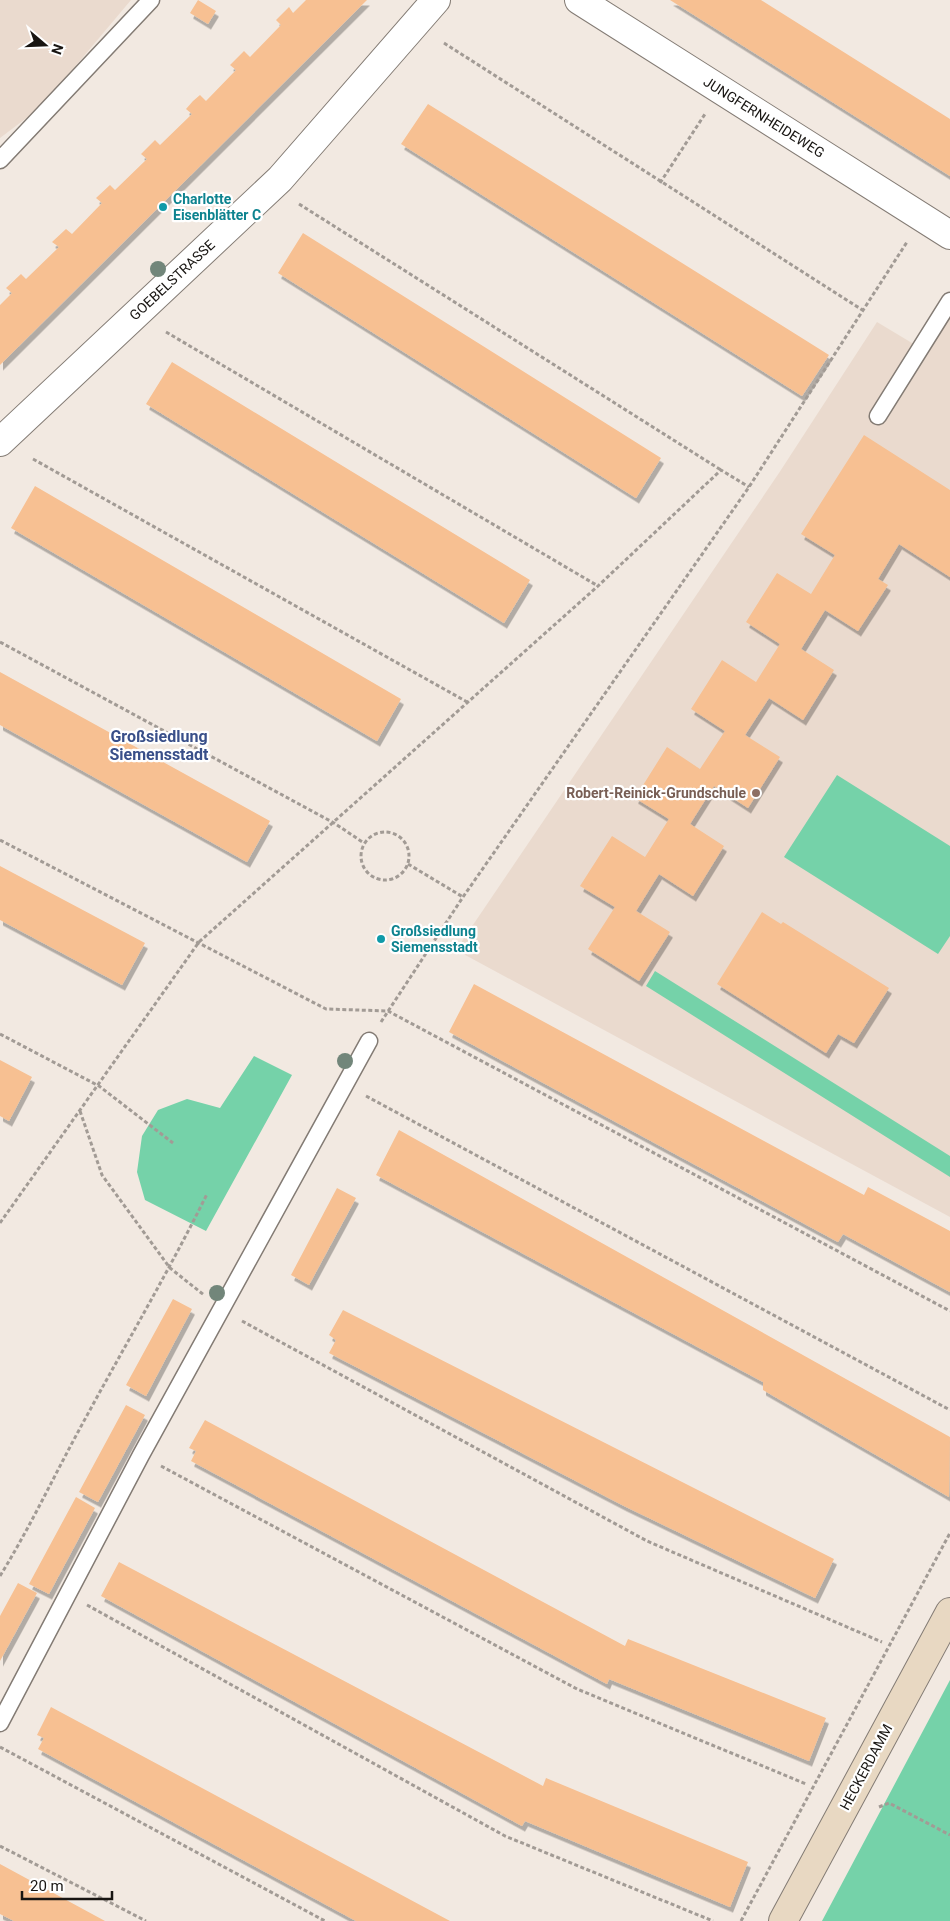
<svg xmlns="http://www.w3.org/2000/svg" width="950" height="1921" viewBox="0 0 950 1921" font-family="Roboto,sans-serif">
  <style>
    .built { fill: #eadace }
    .green { fill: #75d2a9 }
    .building { fill: #f7c092; filter: url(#shadow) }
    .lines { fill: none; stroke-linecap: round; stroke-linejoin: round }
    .lane-casing { stroke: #837b74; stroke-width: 19 }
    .street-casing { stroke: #837b74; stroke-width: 30 }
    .secondary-casing { stroke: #837b74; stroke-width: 30 }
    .path { stroke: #a29b95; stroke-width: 3; stroke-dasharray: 4 2.5; stroke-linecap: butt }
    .lane { stroke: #fff; stroke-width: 16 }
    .street { stroke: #fff; stroke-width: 28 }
    .secondary { stroke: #e8d8c2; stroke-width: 28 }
    .tree { fill: #72867a }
    .culture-dot { fill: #0f9aa8; stroke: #fff; stroke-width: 2 }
    .education-dot { fill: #8d6e63; stroke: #fff; stroke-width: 2 }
    .labels { text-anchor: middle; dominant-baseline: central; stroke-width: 4.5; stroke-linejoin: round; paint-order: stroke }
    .street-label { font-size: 14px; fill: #181512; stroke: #fff }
    .culture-label { font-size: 14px; font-weight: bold; fill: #0d838f; stroke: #fff; text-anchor: start }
    .education-label { font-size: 14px; font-weight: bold; fill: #785e54; stroke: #fff; text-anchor: end }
    .quarter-label { font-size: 16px; font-weight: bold; fill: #394f89; stroke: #fff }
  </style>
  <defs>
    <filter id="shadow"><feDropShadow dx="3" dy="5.5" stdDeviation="0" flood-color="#0004"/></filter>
  </defs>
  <rect width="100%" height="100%" fill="#f2e9e1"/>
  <path class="built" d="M0 0H131L41 107 0 138Z
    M950 316V1217L456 950 779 473 877 322 927 352Z"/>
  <path class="green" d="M837 775 950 846V936L938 954 784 857Z
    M655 971 950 1156V1177L646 986Z
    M254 1056 292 1075 206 1231 145 1200 137 1172 142 1136 158 1110 187 1099 220 1108Z
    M950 1680V1921H822Z"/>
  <path class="building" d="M198 0 216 11 208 24 190 13Z
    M306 0H367L0 365V305L12 293 6 288 21 274 26 279 59 247 52 242 66 229 72 234 102 203 96 198 110 185 115 190 147 159 141 154 155 140 160 145 192 114 186 109 193 101 200 95 206 101 236 70 230 65 244 51 250 57 281 25 276 20 289 7 293 13Z
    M670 0H761L950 119V176Z
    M428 104 829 355 802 396 401 144Z
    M303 233 661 458 636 498 278 273Z
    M172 362 530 580 504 623 146 404Z
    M864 435 950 490V577L899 544 878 579 888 585 858 631 825 610 801 649 834 670 803 720 769 698 745 735 780 757 748 808 714 786 690 824 724 846 693 896 659 874 636 911 670 932 639 981 588 949 615 907 580 886 612 836 645 857 669 819 635 798 667 747 700 769 725 731 691 709 722 660 756 682 780 644 746 622 777 573 811 594 835 555 801 534Z
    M35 486 401 699 377 741 11 528Z
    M0 672 270 821 247 862 0 725Z
    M0 866 145 943 122 985 0 920Z
    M762 912 781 924 783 922 889 988 854 1043 838 1034 826 1053 717 984Z
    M474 984 864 1195 868 1187 950 1231V1292L843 1234 838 1242 449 1032Z
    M0 1060 32 1077 9 1121 0 1116Z
    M399 1130 950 1437 949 1497 763 1390V1382L376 1175Z
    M337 1188 356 1198 309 1285 291 1275Z
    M173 1299 192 1309 146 1396 126 1385Z
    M343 1310 834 1559 815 1598 624 1506 329 1353 336 1340 329 1335Z
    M126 1405 145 1415 98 1502 79 1492Z
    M205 1420 625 1646 628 1639 826 1718 809 1761 609 1679 607 1684 191 1461 196 1451 189 1448Z
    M76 1497 95 1508 49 1594 29 1584Z
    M119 1562 543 1786 546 1778 748 1862 730 1907 525 1821 522 1826 101 1596Z
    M18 1583 37 1593 0 1661V1616Z
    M51 1707 450 1921H356L38 1749 44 1738 37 1735Z
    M0 1864 105 1921H14L0 1914Z"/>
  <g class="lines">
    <defs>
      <path id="lane" d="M0 160 151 0
        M878 416 950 301
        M0 1723 141 1455 369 1041"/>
      <path id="street" d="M579 0 950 235
        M0 442 280 179 436 0"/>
      <path id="secondary" d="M783 1921 950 1612"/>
    </defs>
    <use href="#lane" class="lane-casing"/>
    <use href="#street" class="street-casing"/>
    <use href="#secondary" class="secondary-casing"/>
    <path class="path" d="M444 43 864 311
      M660 183 705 114
      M299 204 721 470
      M166 332 598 586
      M33 459 469 703
      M0 642 334 823 364 843
      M361 856a24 24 0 1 1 48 0a24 24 0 1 1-48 0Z
      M0 840 326 1009 388 1011 950 1311
      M408 864 463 897
      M381 1022 463 897 749 487 907 242
      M0 1034 99 1086 173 1143
      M366 1096 950 1410
      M80 1111 102 1175 170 1268 204 1295
      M0 1223 199 942 598 586 721 470 749 487
      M242 1321 647 1541 882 1642
      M161 1466 577 1689 806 1784
      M0 1576C29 1529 52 1480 78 1432 121 1352 167 1275 207 1194
      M87 1605 505 1836 713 1921
      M0 1747 325 1921
      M879 1807 889 1803 950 1835
      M0 1846 146 1921
      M741 1921 950 1533"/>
    <use href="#lane" class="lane"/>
    <use href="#street" class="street"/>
    <use href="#secondary" class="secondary"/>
  </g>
  <g class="tree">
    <circle cx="158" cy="269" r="8"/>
    <circle cx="345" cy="1061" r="8"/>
    <circle cx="217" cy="1293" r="8"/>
  </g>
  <g class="culture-dot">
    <circle cx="163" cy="207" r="5"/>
    <circle cx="381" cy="939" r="5"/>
  </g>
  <circle class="education-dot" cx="756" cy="793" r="5"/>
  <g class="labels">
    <g class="street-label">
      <text transform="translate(764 117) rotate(32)">JUNGFERNHEIDEWEG</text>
      <text transform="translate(172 280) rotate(-43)">GOEBELSTRASSE</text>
      <text transform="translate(866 1767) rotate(-62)">HECKERDAMM</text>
    </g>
    <g class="culture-label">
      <text x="173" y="199">Charlotte<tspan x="173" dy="16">Eisenblätter C</tspan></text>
      <text x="391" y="931">Großsiedlung<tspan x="391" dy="16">Siemensstadt</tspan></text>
    </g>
    <g class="education-label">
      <text x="746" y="793">Robert-Reinick-Grundschule</text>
    </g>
    <g class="quarter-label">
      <text x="159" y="736">Großsiedlung<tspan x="159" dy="18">Siemensstadt</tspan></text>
    </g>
  </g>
  <g transform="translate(45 45) rotate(109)" stroke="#ffffff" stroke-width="4" paint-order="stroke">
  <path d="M0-4L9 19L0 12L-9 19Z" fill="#181512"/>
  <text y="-8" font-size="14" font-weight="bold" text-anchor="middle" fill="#181512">N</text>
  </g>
  <path d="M22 1891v8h90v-8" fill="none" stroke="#181512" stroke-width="2.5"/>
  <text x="30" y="1891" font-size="15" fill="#181512" stroke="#ffffff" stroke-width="4" paint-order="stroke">20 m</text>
</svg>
